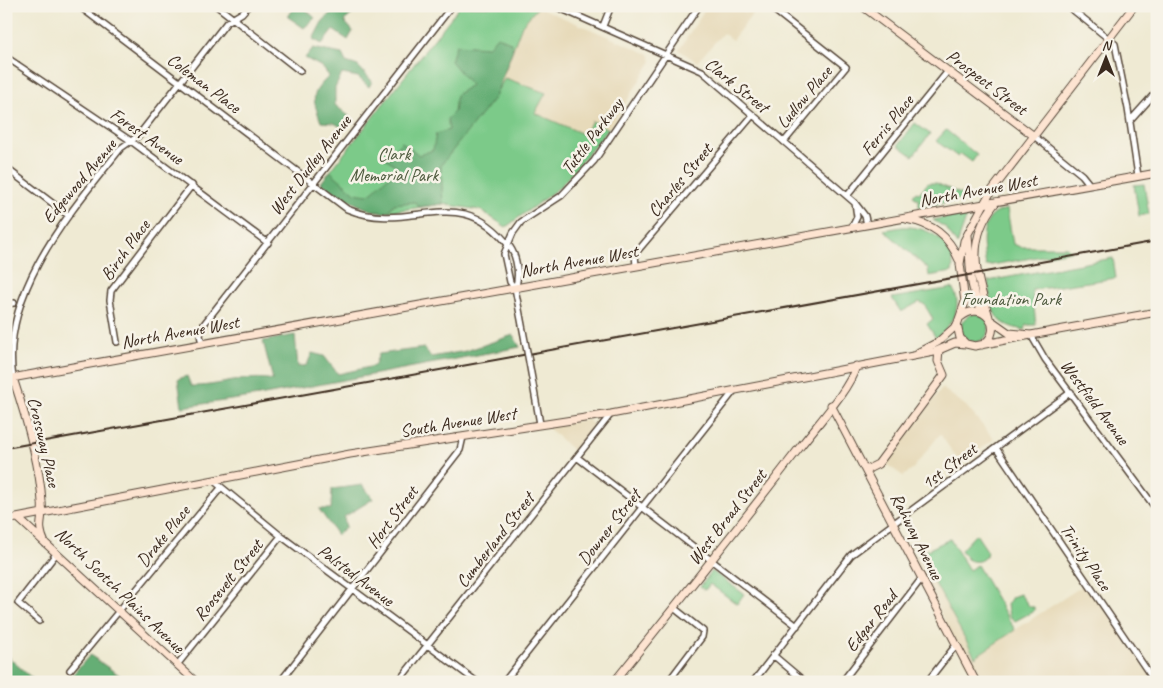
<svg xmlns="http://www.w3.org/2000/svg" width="1163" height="688" viewBox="0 0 1163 688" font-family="Caveat,sans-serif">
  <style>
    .built { fill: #e7daba }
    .green { fill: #7cca89; stroke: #5c7a54 }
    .forest { fill: #65ae75; stroke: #506c4a }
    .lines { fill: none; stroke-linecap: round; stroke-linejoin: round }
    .street-casing { stroke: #564739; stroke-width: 8 }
    .secondary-casing { stroke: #564739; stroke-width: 9 }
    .street { stroke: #fff; stroke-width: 5 }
    .secondary { stroke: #fde4d1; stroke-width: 7 }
    .rail { stroke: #3b2a1e; stroke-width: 2 }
    .street-bridge-casing { stroke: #564739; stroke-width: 8; stroke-linecap: butt }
    .street-bridge { stroke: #fff; stroke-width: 5 }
    .labels { text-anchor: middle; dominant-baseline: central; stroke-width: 5; stroke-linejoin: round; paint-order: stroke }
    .street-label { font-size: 18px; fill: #3b2a1e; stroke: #f7f3e8 }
    .park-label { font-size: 18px; fill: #4e5a3e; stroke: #f7f3e8 }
  </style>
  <rect width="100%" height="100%" fill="#f7f3e8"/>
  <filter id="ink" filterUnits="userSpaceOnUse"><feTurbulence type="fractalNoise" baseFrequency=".02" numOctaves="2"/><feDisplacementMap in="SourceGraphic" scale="10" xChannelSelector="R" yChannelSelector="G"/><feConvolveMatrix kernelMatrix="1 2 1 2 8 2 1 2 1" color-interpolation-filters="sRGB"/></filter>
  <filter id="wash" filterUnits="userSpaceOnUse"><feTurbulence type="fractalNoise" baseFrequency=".0096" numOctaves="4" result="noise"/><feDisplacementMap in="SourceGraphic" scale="20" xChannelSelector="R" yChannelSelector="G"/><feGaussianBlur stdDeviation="1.12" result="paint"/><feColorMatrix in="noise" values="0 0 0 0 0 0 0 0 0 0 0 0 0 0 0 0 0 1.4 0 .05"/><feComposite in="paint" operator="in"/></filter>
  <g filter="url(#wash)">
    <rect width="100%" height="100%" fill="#efead3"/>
    <path class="built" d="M707 6H736L745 13 751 6H759L732 40 723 33 697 62 679 50Z
      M538 7 649 54 652 61 609 129 560 187 506 227 480 210 443 204 495 97 522 25Z
      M942 388 966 406 994 439 961 464 940 434 911 471 903 476 886 464Z
      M588 419 593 426 573 450 547 427Z
      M950 539 969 570 977 565 1015 630 1087 583 1155 682H976L912 559Z"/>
    <path class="green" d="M460 6 538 7 522 25 497 91 505 78 546 93 535 113 583 134 592 121 609 129 560 187 506 227 480 210 443 204 380 213 342 196 321 183Z
      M915 123 930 134 913 156 898 145Z
      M946 130 977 155 972 162 961 154 958 157 936 141Z
      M928 183H936L965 196V199L919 207V200L913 196 916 192 919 193Z
      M1144 184 1149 214 1139 216 1134 185Z
      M1007 209 1013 244 1021 247H1067L1071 251 986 266C982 243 978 215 1007 209Z
      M968 213 957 245 946 228 933 220Z
      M902 227C926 225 959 243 952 272L929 276 928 269 884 230Z
      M1113 258 1116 278 1032 290 1036 325H1026L1025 330C993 325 991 311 988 281Z
      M952 288C965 305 950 327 936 338L927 324 933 319 924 304 919 302 901 312 892 298Z
      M961 328a14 14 0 1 1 28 0a14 14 0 1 1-28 0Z
      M976 534 988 552C984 561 976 564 967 559L961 550Z
      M950 539 969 570 977 565 1015 630 975 657 919 554Z
      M712 571 744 594 737 604 710 584 705 590 700 587Z
      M1020 594 1030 607H1034V611L1015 621 1009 616 1007 605 1012 597Z"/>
    <path class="forest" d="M295 6H302L315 18 304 28 288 17Z
      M337 6H362L344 21 353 31 348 40 333 30 322 44 313 39 322 22Z
      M497 36 510 42 513 49 495 97 441 165 443 204 419 207 415 202 394 204 388 212C369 215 337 193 321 183L330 171 355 193 367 195C379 189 383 177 397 173V166L385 158 402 142 419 155 433 150 436 134 449 130 447 119 454 112 456 95 471 85 451 61 456 45 488 47Z
      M313 48 342 54 346 62 358 66 372 81 369 87 358 77 342 74 335 88V105L350 117 343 128 334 123 321 122C312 97 310 95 329 76L322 67 305 58Z
      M295 335 298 367 307 365 312 353 324 356 338 374 374 366 379 354 424 348 431 357 466 351 513 335 520 347 259 396 182 407 178 379 187 376 191 386C219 387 246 374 273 380L263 341Z
      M363 485 373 499 344 517 346 527 337 535 319 509H331L332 489Z
      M6 655 36 682H6Z
      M90 655 129 682H66Z"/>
  </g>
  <g filter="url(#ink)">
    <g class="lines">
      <defs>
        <path id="street" d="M79 6 347 209C413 236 458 179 510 247 517 257 520 277 515 288
          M217 6 300 71
          M555 6 702 71 855 203 865 216 867 225
          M769 6 846 67 784 142
          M1068 6 1115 44 1128 109 1138 176
          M603 26 611 6
          M6 57 131 141 268 243
          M1130 121 1157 91
          M1034 136 1082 175 1090 185
          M6 168 68 215
          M847 196 948 71
          M852 227 857 217 855 203
          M636 266 635 254 753 115
          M6 304 14 303
          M1031 335 1045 359 1157 510
          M525 341 515 288 510 282 504 254 513 233 521 222 561 196 594 161 699 6
          M117 342 110 300 111 291 192 185
          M202 344 200 335 204 324 452 6
          M529 362 540 424
          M13 378C0 291 72 210 121 148L138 136 227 22 242 13 248 6
          M996 448 1155 682
          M578 458 797 626
          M214 481 281 536 477 682
          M39 621 18 603 56 554
          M773 655 805 682
          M177 665 281 536
          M70 670 220 489
          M280 682 460 450 463 437
          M398 682 611 414
          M504 682 734 391
          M668 682 702 637 703 631 674 608
          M753 682 851 555 1071 392
          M842 682 922 578
          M927 682 956 645"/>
        <path id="secondary" d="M862 6 1034 136
          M906 219C933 224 948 235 959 260
          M968 235C971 264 967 288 984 313
          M961 317C982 298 1007 330 982 345
          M989 317C976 274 965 240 996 202
          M992 321 1009 333 1031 335 1157 312
          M1031 335 975 346 966 344 960 338 957 325 965 302 960 264 964 241 990 193 1134 6
          M919 352 938 342 957 325
          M13 378C25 414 40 464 42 502 44 520 36 524 45 543
          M6 379 1157 173
          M831 405 976 682
          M866 470 878 464 944 375 938 361 939 350
          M18 518 196 682
          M6 520 350 454 611 414 934 352 955 343 966 344
          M614 682C677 604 739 526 800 447 815 427 850 389 856 366"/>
      </defs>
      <use href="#street" class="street-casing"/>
      <use href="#secondary" class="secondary-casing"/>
      <use href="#street" class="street"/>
      <use href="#secondary" class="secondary"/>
      <path class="rail" d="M6 448 1157 241"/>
      <defs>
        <path id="street-bridge" d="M525 341 529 362"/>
      </defs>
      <use href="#street-bridge" class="street-bridge-casing"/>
      <use href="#street-bridge" class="street-bridge"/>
    </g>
  </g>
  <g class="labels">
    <g class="street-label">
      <text transform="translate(987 82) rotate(37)">Prospect Street</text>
      <text transform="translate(204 83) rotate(37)">Coleman Place</text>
      <text transform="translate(737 85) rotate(39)">Clark Street</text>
      <text transform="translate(804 97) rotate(-50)">Ludlow Place</text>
      <text transform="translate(887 125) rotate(-51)">Ferris Place</text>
      <text transform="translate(147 136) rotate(35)">Forest Avenue</text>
      <text transform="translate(592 136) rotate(-53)">Tuttle Parkway</text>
      <text transform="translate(310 165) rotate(-52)">West Dudley Avenue</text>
      <text transform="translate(680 180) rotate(-50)">Charles Street</text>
      <text transform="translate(79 181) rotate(-50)">Edgewood Avenue</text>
      <text transform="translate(978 190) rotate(-10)">North Avenue West</text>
      <text transform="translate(125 250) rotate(-54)">Birch Place</text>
      <text transform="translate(579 261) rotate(-10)">North Avenue West</text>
      <text transform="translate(180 332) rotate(-10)">North Avenue West</text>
      <text transform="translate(1095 402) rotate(53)">Westfield Avenue</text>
      <text transform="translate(458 422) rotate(-9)">South Avenue West</text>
      <text transform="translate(44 442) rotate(77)">Crossway Place</text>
      <text transform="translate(949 466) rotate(-37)">1st Street</text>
      <text transform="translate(392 517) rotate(-53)">Hort Street</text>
      <text transform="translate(727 517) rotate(-52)">West Broad Street</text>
      <text transform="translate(609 527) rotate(-52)">Downer Street</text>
      <text transform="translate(163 536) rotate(-51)">Drake Place</text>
      <text transform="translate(917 536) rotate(63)">Rahway Avenue</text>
      <text transform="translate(495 540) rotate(-52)">Cumberland Street</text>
      <text transform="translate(1086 557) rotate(56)">Trinity Place</text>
      <text transform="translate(356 575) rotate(37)">Palsted Avenue</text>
      <text transform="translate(228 580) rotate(-51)">Roosevelt Street</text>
      <text transform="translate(120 590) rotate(44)">North Scotch Plains Avenue</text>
      <text transform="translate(871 621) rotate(-52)">Edgar Road</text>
    </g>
    <g class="park-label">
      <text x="394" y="154">Clark<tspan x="394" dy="21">Memorial Park</tspan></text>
      <text x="1011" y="299">Foundation Park</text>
    </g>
  </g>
  <rect width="1163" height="688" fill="none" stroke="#f7f3e8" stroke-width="25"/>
  <g transform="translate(1106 58)" stroke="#f7f3e8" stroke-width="4" paint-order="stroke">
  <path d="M0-4L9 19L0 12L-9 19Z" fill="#3b2a1e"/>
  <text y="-8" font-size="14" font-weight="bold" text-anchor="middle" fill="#3b2a1e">N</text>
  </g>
</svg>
